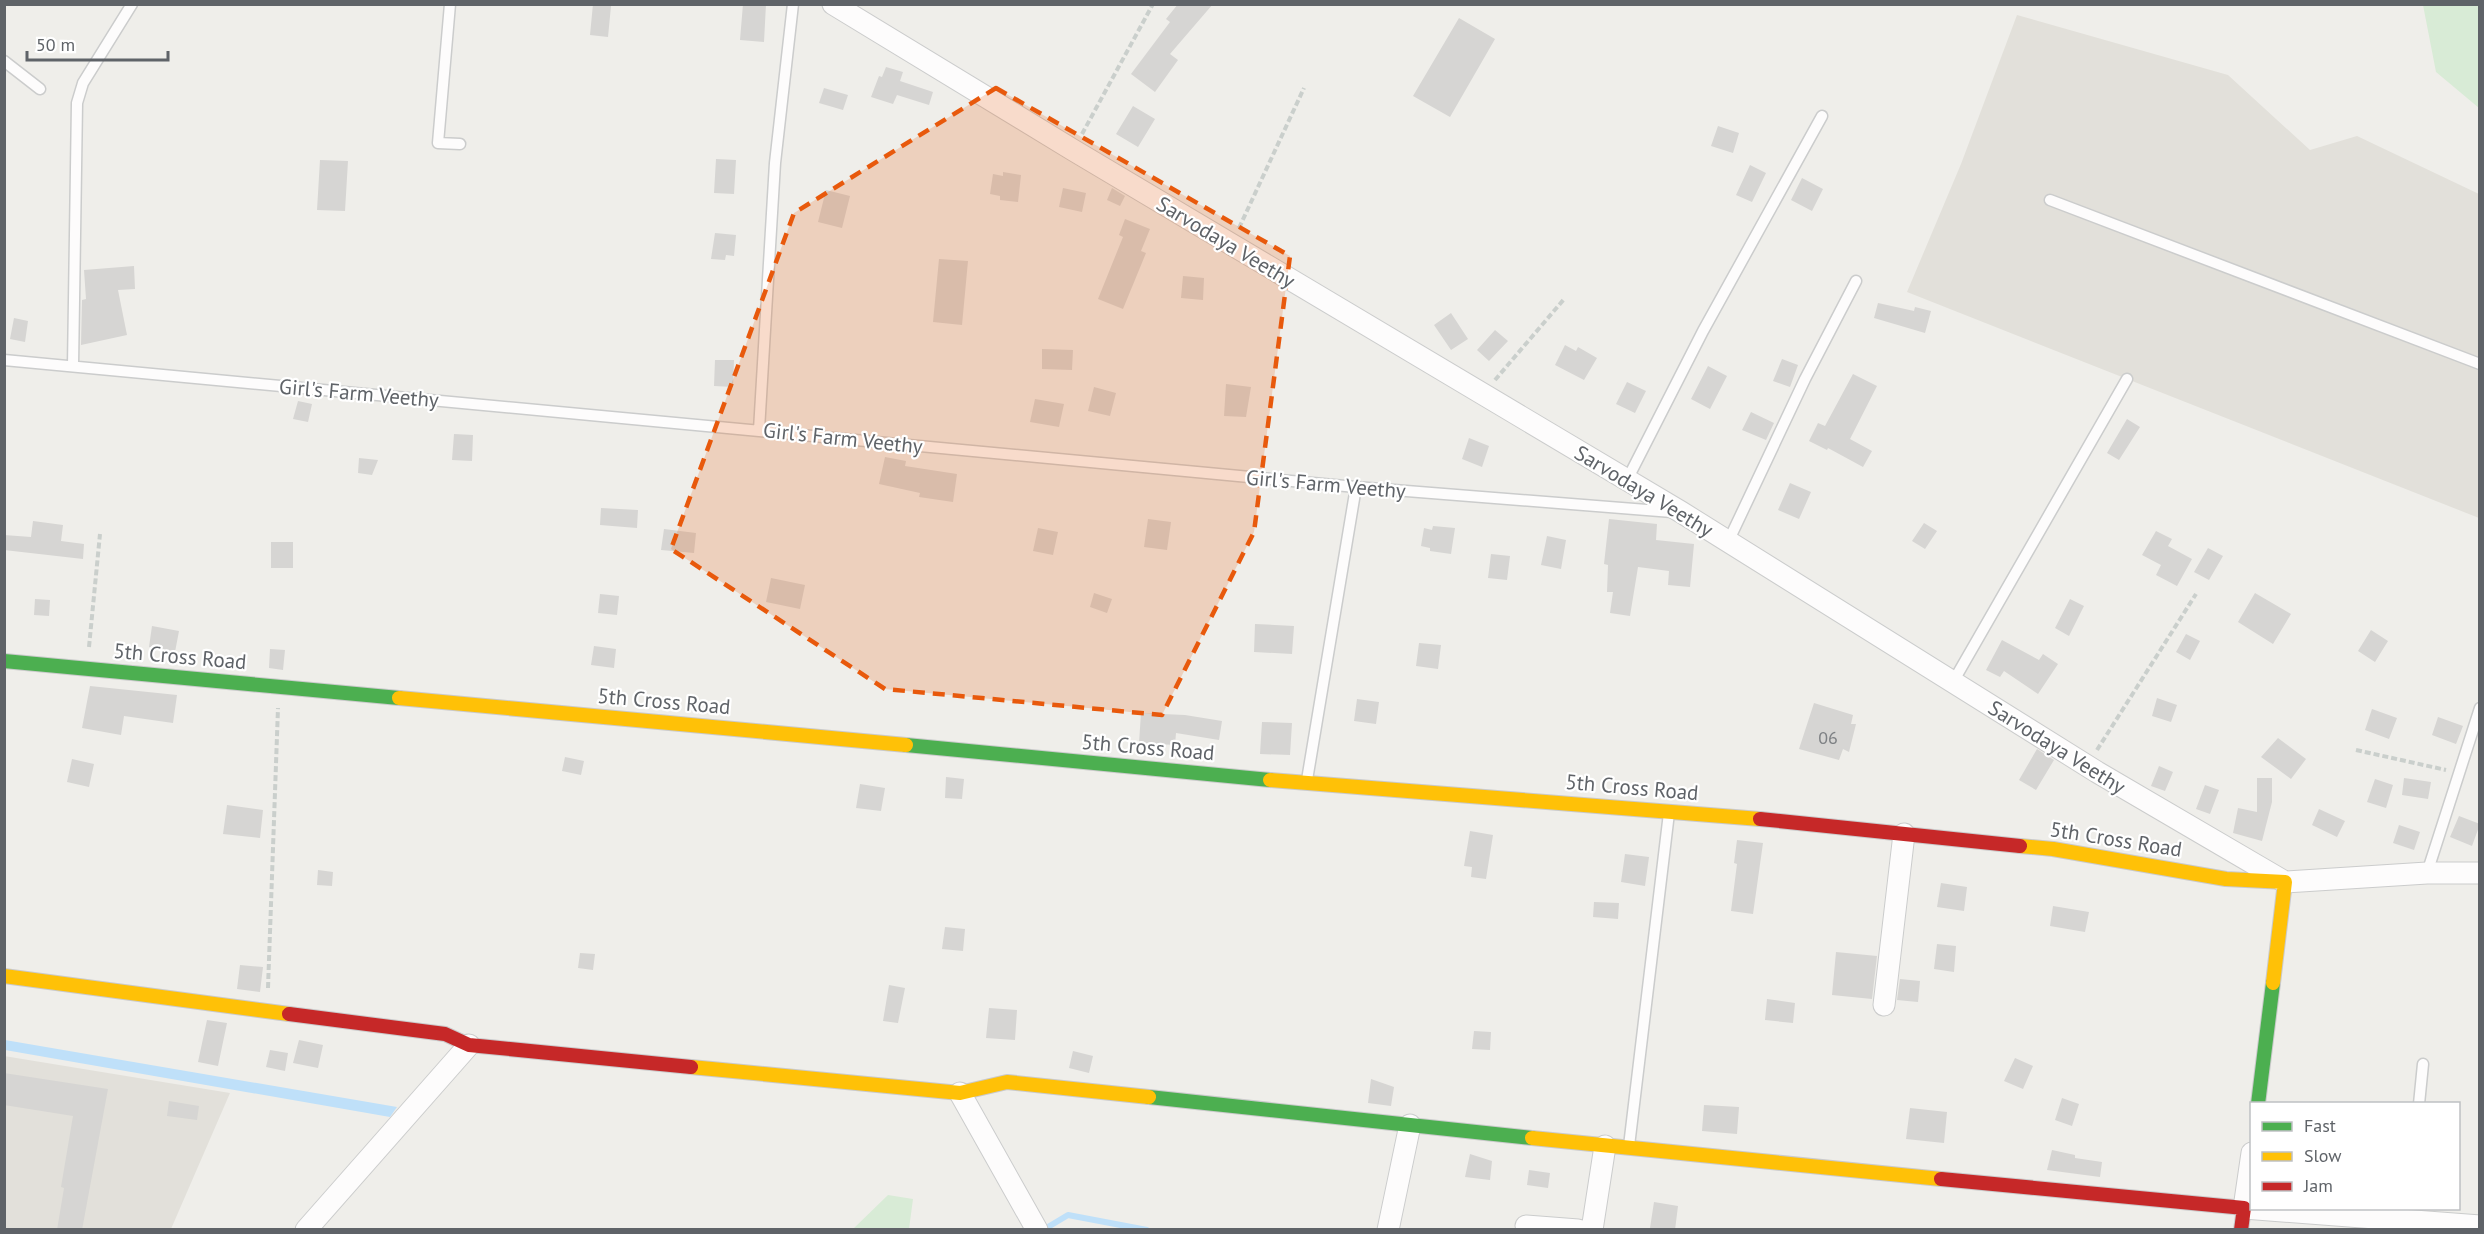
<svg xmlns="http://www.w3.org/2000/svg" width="2484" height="1234" viewBox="0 0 2484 1234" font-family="'PT Sans',sans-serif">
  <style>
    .education { fill: #e2e0da }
    .green { fill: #d8ebd6 }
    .water { fill: #bfe0f9 }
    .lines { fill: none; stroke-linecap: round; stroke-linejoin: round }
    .stream { stroke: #bfe0f9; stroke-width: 6 }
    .building { fill: #d6d5d3 }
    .lane-casing { stroke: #cbcccc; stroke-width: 13 }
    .street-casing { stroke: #cbcccc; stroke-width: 23 }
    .fast-casing { stroke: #cacacb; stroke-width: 16 }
    .slow-casing { stroke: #cacacb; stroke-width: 16 }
    .jam-casing { stroke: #cacacb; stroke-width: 16 }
    .path { stroke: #cacfcc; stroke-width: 4; stroke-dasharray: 6 3; stroke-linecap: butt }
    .lane { stroke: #fdfcfc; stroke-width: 10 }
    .street { stroke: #fdfcfc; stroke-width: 21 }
    .fast { stroke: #4caf50; stroke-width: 14 }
    .slow { stroke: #ffc107; stroke-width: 14 }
    .jam { stroke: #c62828; stroke-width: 14 }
    .marked { fill: #e8590c; fill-opacity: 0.2; stroke: #e8590c; stroke-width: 4.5; stroke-dasharray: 12 8; stroke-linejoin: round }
    .labels { text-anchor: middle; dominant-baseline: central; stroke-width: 4.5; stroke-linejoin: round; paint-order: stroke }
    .number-label { font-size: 18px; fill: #7e8184 }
    .street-label { font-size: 21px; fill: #5f6368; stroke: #fff }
  </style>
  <rect width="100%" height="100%" fill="#efeeea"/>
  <path class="education" d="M2017 15 2228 75 2310 150 2357 136 2479 194V518L1907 292 1961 164Z
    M4 1056 230 1093 171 1229H5Z"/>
  <path class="green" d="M2423 5H2479V108L2436 72Z
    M888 1195 913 1199 909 1229H853Z"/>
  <path class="water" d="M4 1040H5L397 1107 390 1117 5 1050Z"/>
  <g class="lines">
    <path class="stream" d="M1043 1230 1068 1215 1147 1230"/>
  </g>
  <path class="building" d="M593 4 611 6 608 37 590 35Z
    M743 4H766L764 42 740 40Z
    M1178 4H1213L1170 54 1178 60 1155 92 1131 74 1170 22 1166 19Z
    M1459 18 1495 39 1450 117 1413 96Z
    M886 67 903 72 900 81 933 92 929 105 897 95 893 104 871 97 879 76 882 77Z
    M824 88 848 95 843 110 819 103Z
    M1133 106 1155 119 1138 147 1116 134Z
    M1718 126 1739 133 1733 153 1711 146Z
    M716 159 736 160 734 194 714 193Z
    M320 160 348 161 345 211 317 210Z
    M1750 165 1766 173 1752 202 1736 195Z
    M1003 172 1021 175 1018 202 1000 200V196L990 194 993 174 1003 176Z
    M1802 178 1823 189 1812 211 1791 200Z
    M1063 188 1086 193 1082 212 1059 207Z
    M1112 188 1125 196 1120 206 1107 200Z
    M826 190 850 196 842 228 818 222Z
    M1125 219 1150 229 1141 251 1146 253 1123 309 1098 299 1123 237 1119 235Z
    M715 233 736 235 734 256 726 255 725 260 711 259Z
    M939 259 968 261 962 325 933 322Z
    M134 266 135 289 118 290 127 335 81 345 82 300 86 299 84 270Z
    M1183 276 1204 278 1203 300 1181 298Z
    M1878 303 1914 311 1915 307 1931 311 1925 333 1874 318Z
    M1451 313 1468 339 1451 350 1434 325Z
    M14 318 28 321 25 342 10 339Z
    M1495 330 1508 341 1489 361 1477 350Z
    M1565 345 1576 351 1578 347 1597 358 1584 380 1555 365Z
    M1042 349 1073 350 1072 370 1042 369Z
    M1782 359 1798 365 1790 387 1773 381Z
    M715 360H734L733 387 714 386Z
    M1708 366 1727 376 1710 409 1691 399Z
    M1853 374 1877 386 1850 439 1872 451 1863 467 1828 448 1827 450 1809 441 1818 423 1825 426Z
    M1627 382 1646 391 1635 413 1616 404Z
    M1226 384 1251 387 1246 417 1224 416Z
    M1094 387 1116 393 1110 416 1088 411Z
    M1035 399 1064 404 1059 427 1030 422Z
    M298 401 312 404 308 422 293 419Z
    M1751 412 1774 423 1766 440 1742 430Z
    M2127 419 2140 427 2119 460 2107 453Z
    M454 434 473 435 472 461 452 460Z
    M1469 438 1489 446 1482 467 1462 459Z
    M885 457 906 461 905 466 957 474 953 502 919 497 920 493 879 484Z
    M359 458 378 460 372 475 358 473Z
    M1790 483 1811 492 1799 519 1778 510Z
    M601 508 638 510 637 528 600 525Z
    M1148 519 1171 522 1167 550 1144 547Z
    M1609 519 1657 524 1656 540 1694 544 1690 587 1668 585 1669 571 1638 567 1630 616 1610 613 1613 592H1607L1608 565 1604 564Z
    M33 521 63 525 61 541 84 544 83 559 4 550V535L31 537Z
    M1924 523 1937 531 1925 549 1912 541Z
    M1433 526 1455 528 1451 554 1430 551V548L1421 546 1424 528 1432 530Z
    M1038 528 1058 532 1053 555 1033 551Z
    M664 529 696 533 694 553 661 550Z
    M2156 531 2172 539 2168 546 2192 559 2177 586 2156 575 2161 565 2142 555Z
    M1547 536 1566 540 1561 569 1541 565Z
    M271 542H293V568H271Z
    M2208 548 2223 556 2209 580 2194 572Z
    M1491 554 1510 556 1507 580 1488 578Z
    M771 578 805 585 800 609 766 602Z
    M1094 593 1112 599 1107 613 1090 607Z
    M2255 593 2291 614 2273 644 2238 622Z
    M600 594 619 596 617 615 598 613Z
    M35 599 50 600 49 616 34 615Z
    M2070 599 2084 606 2069 636 2055 628Z
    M1255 624 1294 626 1292 654 1254 652Z
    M152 626 179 631 175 652 149 647Z
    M2371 630 2388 641 2375 662 2358 651Z
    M2186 634 2200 641 2190 660 2176 652Z
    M2002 640 2039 660 2043 654 2058 664 2038 694 2004 671 2000 677 1986 670Z
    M1419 643 1441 645 1438 669 1416 666Z
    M594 646 616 649 614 668 591 665Z
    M270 649 285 650 283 670 269 668Z
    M90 686 177 695 173 723 124 716 121 735 82 728Z
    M2157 698 2177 705 2171 722 2152 716Z
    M1357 699 1379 702 1376 724 1354 721Z
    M1814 703 1853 715 1851 724H1856L1849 752 1843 749 1839 760 1799 749Z
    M2372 709 2397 718 2389 739 2365 730Z
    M1141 713 1185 715 1222 721 1219 740 1176 733 1175 745 1139 743Z
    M2438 717 2463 726 2456 744 2432 735Z
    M1262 722 1292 723 1290 755 1260 754Z
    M2278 738 2306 759 2291 779 2261 757Z
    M2037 749 2054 760 2036 790 2019 780Z
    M565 757 584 761 581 775 562 771Z
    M72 759 94 764 89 787 67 782Z
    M2159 766 2173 772 2165 791 2151 786Z
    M946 777 964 779 962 799 945 798Z
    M2257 778H2272V802L2262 841 2233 833 2238 808 2257 812Z
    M2404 778 2431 782 2428 799 2402 795Z
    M2375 779 2393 785 2386 808 2367 802Z
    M860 784 885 788 881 811 856 808Z
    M2205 785 2219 790 2210 814 2196 809Z
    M227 805 263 810 260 838 223 834Z
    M2319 809 2345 821 2337 837 2312 825Z
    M2459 816 2480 824 2472 846 2450 837Z
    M2399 825 2420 832 2414 850 2393 843Z
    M1470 831 1493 835 1486 879 1471 877 1472 867 1464 866Z
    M1737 840 1763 843 1753 914 1731 911 1737 864 1734 863Z
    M1625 854 1649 857 1645 886 1621 882Z
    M318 870 333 872 332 886 317 885Z
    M1941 883 1967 887 1964 911 1937 907Z
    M1594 902 1619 903 1618 919 1593 917Z
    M2053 906 2089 912 2085 932 2050 926Z
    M945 927 965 929 963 951 942 949Z
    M1937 944 1956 946 1954 972 1934 969Z
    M1836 952 1877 956 1872 999 1832 995Z
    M580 953 595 954 593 970 578 968Z
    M240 965 263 967 260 992 237 989Z
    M1900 979 1920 981 1918 1002 1897 1000Z
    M889 985 905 988 898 1023 883 1021Z
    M1767 999 1795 1003 1793 1023 1765 1020Z
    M989 1008 1017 1010 1015 1040 986 1038Z
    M207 1020 227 1023 218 1066 198 1062Z
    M1474 1031 1491 1032 1490 1050 1472 1049Z
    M299 1040 323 1045 318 1068 293 1063Z
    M270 1050 288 1053 285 1071 266 1067Z
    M1073 1051 1093 1056 1089 1073 1069 1068Z
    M2015 1058 2033 1066 2023 1089 2004 1081Z
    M4 1073 108 1089 82 1230H57L64 1188 61 1187 73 1116 4 1105Z
    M1371 1079 1394 1087 1391 1106 1368 1103Z
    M2062 1098 2079 1104 2072 1126 2055 1120Z
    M169 1101 199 1106 197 1120 167 1116Z
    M1704 1105 1739 1107 1737 1134 1702 1131Z
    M1910 1108 1947 1112 1944 1143 1906 1139Z
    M2052 1150 2075 1155V1158L2102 1162 2100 1177 2047 1170Z
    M1470 1154 1492 1161 1490 1180 1465 1177Z
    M1529 1170 1550 1173 1548 1188 1527 1185Z
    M1654 1202 1678 1206 1675 1230 1650 1228Z"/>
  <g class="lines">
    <defs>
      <path id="lane" d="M450 4 438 143 460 144
        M4 61 40 89
        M2050 200 2480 364
        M4 360 1356 487 1672 512
        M73 366 77 103 83 83 132 4
        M759 430 775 163 793 4
        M1627 480 1703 331 1822 116
        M1728 542 1805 379 1856 281
        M1953 682 2127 379
        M1307 780 1356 487
        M2427 873 2480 708
        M2419 1104 2423 1064
        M1629 1146 1669 813"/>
      <path id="street" d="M833 4 1073 150 1681 512 2097 772 2285 882 2427 873H2480
        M1884 1005 1904 834
        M960 1093 1037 1230
        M2252 1153 2244 1208 2480 1226
        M1526 1226 1578 1230
        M306 1230 469 1045
        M1388 1230 1410 1125
        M1592 1230 1605 1146"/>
      <path id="fast" d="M4 661 399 698
        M906 745 1270 780
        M1149 1097 1532 1138
        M2258 1104 2273 983"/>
      <path id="slow" d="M399 698 906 745
        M1270 780 1760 819
        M2020 846 2053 849 2226 879 2285 882 2273 983
        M4 976 289 1014
        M691 1067 960 1093 1007 1082 1149 1097
        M1532 1138 1941 1179"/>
      <path id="jam" d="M1760 819 2020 846
        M289 1014 445 1034 469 1045 691 1067
        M1941 1179 2244 1208 2241 1230"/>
    </defs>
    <use href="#lane" class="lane-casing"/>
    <use href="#street" class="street-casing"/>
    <use href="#fast" class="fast-casing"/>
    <use href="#slow" class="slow-casing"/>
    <use href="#jam" class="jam-casing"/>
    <path class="path" d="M1082 134 1153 4
      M1239 228 1304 88
      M1495 380 1565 298
      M89 647 100 534
      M2097 750 2196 594
      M2356 750 2446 770
      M268 988 278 708"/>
    <use href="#lane" class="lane"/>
    <use href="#street" class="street"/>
    <use href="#fast" class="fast"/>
    <use href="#slow" class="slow"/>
    <use href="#jam" class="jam"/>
  </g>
  <path class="marked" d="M996 88 1290 256 1254 532 1162 715 885 689 671 549 794 213Z"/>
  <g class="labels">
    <g class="number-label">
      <text x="1828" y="737">06</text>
    </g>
    <g class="street-label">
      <text transform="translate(1226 242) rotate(31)">Sarvodaya Veethy</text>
      <text transform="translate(359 393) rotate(5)">Girl's Farm Veethy</text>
      <text transform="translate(843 438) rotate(6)">Girl's Farm Veethy</text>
      <text transform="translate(1326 484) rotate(5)">Girl's Farm Veethy</text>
      <text transform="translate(1644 491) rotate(31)">Sarvodaya Veethy</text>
      <text transform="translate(180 656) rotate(5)">5th Cross Road</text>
      <text transform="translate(664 701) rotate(5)">5th Cross Road</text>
      <text transform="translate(1148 747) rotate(5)">5th Cross Road</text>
      <text transform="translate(2057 747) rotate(32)">Sarvodaya Veethy</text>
      <text transform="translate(1632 787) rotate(5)">5th Cross Road</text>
      <text transform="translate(2116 839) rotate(9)">5th Cross Road</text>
    </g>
  </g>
  <rect width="2484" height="1234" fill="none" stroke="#5f6368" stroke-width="12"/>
  <rect x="2250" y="1102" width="210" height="108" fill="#ffffff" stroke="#bfc1c3" stroke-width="1.5"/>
  <rect x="2262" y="1122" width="30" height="9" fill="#4caf50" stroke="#bfc1c3" stroke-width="1.5"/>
  <text x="2304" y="1132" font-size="18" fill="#5f6368">Fast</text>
  <rect x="2262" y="1152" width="30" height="9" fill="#ffc107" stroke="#bfc1c3" stroke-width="1.5"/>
  <text x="2304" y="1162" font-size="18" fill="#5f6368">Slow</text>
  <rect x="2262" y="1182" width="30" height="9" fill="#c62828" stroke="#bfc1c3" stroke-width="1.5"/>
  <text x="2304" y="1192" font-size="18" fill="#5f6368">Jam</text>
  <path d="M27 51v9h141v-9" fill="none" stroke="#5f6368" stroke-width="3"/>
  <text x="36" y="51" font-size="18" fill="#5f6368" stroke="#ffffff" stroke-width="4.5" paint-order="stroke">50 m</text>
</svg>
